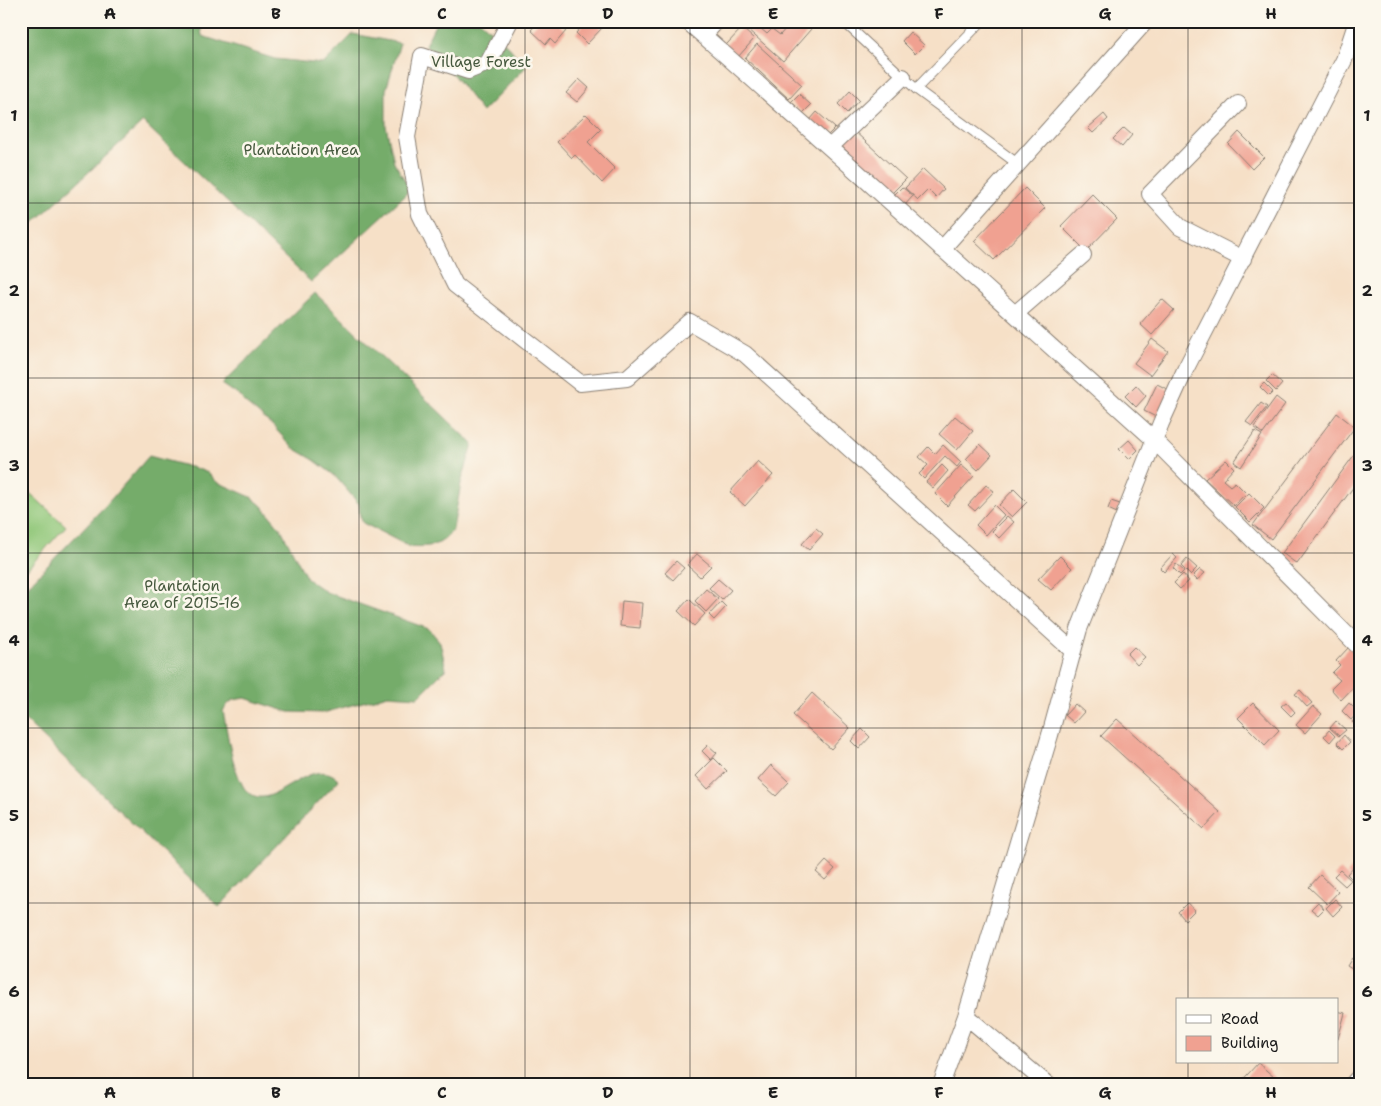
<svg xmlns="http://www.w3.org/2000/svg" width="1381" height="1106" viewBox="0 0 1381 1106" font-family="'Shantell Sans',sans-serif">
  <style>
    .green { fill: #92c87a; stroke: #57724b }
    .forest { fill: #75ac6a; stroke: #486443 }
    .building { fill: #f0a191 }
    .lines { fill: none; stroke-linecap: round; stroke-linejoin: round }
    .service-casing { stroke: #897e72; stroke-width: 11 }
    .minor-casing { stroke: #897e72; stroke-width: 18 }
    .service { stroke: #fff; stroke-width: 9 }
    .minor { stroke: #fff; stroke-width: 16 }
    .grid { fill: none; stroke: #1c1c1c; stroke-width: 1; stroke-opacity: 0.55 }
    .labels { text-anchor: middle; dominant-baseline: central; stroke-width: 5; stroke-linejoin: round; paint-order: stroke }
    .park-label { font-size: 15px; fill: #45583d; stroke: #fbf7ec }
    .neatline { fill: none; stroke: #1c1c1c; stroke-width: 2 }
    .grid-label { font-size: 16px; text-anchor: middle; font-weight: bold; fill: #1c1c1c }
  </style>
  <rect width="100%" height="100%" fill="#fbf7ec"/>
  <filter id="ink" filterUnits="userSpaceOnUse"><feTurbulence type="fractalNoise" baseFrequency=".02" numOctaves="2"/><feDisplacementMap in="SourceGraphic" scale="10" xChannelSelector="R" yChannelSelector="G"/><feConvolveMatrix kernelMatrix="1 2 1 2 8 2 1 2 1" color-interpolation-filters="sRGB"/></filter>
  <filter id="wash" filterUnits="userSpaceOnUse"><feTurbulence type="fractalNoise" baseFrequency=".0096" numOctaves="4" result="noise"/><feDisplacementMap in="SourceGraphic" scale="20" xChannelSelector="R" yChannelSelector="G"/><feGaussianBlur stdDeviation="1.12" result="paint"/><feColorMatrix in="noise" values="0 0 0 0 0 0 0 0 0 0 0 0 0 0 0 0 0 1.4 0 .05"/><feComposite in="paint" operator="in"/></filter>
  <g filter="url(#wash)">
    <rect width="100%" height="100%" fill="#f6e0c7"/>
    <path class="green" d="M21 485 66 526 21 576Z"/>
    <path class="forest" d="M21 21H200L202 36 275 59 323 64 353 34 400 43 386 90V126L394 162 410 189 401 199 311 282 143 122 27 229 21 224Z
      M437 21H480L508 46 526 67 482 112 448 68 435 57 425 45Z
      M315 293 473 444 461 483 453 529 445 539 439 543 429 546 410 547 363 523 360 516 359 504 334 475 314 460 292 447 272 425 244 402 241 397 222 384Z
      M149 456 198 469 208 473 217 482 251 497 261 505 281 529 307 579 326 592 429 629 440 642 446 669 418 697 388 695 323 713 289 712 245 698 233 700 228 704 223 711C228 735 231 764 243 786 245 790 248 792 251 794 275 811 312 752 339 780L219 907 21 716V593L106 505Z"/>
    <g id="blocks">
      <path class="building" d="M539 21H555L566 31 555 44 550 39 546 44 531 30Z
        M587 21H595L602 28 587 44 576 33Z
        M752 21 767 34 772 29 780 35 792 21H818L783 61 746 28Z
        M742 28 754 39 738 57 726 45Z
        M910 32 924 45 915 54 902 41Z
        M757 44 802 85 789 99 745 58Z
        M579 79 589 88 577 102 566 93Z
        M850 91 859 100 847 113 838 104Z
        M799 94 811 105 803 113 791 102Z
        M817 112 835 128 827 136 810 120Z
        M586 114 601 129 588 142 615 169 602 183 575 155 572 158 557 142Z
        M1104 114 1108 119 1093 133 1088 128Z
        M1124 128 1132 135 1122 147 1113 139Z
        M852 129 906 179 892 193 838 143Z
        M1239 132 1264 157 1252 169 1228 144Z
        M923 169 944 189 936 198 928 190 918 200 905 188Z
        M902 187 913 196 904 206 893 196Z
        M1025 188 1045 208 994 260 974 241Z
        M1092 194 1117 219 1086 251 1061 226Z
        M1162 299 1174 310 1152 335 1140 324Z
        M1152 339 1168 351 1150 375 1134 363Z
        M1272 375 1282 384 1276 391 1266 381Z
        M1264 383 1273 392 1269 396 1260 387Z
        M1157 384 1171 391 1158 418 1144 411Z
        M1136 385 1146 396 1136 407 1125 396Z
        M1276 397 1285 404 1263 434 1254 427Z
        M1261 403 1267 407 1252 426 1246 422Z
        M1337 413 1355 427 1271 539 1253 525Z
        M955 416 973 431 957 450 939 434Z
        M1255 431 1262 435 1241 467 1234 462Z
        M1129 440 1138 450 1129 459 1119 449Z
        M980 444 992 455 978 470 966 459Z
        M943 445 961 462 957 467 945 456 924 479 919 474 928 465 919 457 928 447 935 454Z
        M1360 447V478L1297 564 1282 553Z
        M1226 460 1234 468 1223 480 1230 486 1235 482 1246 493 1234 506 1205 479Z
        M758 461 773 475 745 506 730 492Z
        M942 465 948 471 933 488 926 482Z
        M961 465 974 476 947 506 935 494Z
        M986 485 994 491 975 511 968 505Z
        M1014 489 1027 502 1012 517 999 505Z
        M1249 493 1264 508 1250 522 1235 507Z
        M1111 501 1120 504 1117 513 1108 509Z
        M994 505 1004 515 986 535 976 525Z
        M1007 516 1014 522 999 538 992 531Z
        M816 528 823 534 809 550 802 544Z
        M697 554 711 566 700 577 687 565Z
        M1173 554 1177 558 1164 572 1160 568Z
        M1060 556 1072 568 1051 590 1038 579Z
        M1187 559 1197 568 1190 575 1181 566Z
        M676 561 684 568 673 580 665 573Z
        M1176 564 1184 571 1180 575 1173 568Z
        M1200 569 1205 573 1197 580 1193 576Z
        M1183 574 1189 581 1180 589 1174 583Z
        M718 579 731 590 722 600 709 588Z
        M706 589 718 599 706 612 695 601Z
        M689 599 705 614 694 626 678 611Z
        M622 601 642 603 640 628 620 626Z
        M721 602 726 607 714 620 709 615Z
        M1134 647 1145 657 1137 665 1127 654Z
        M1349 647 1360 658V680L1341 700 1331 689 1340 680 1332 673 1340 665 1336 661Z
        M1300 690 1312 703 1307 707 1295 694Z
        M812 693 850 728 831 749 793 715Z
        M1286 702 1295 712 1291 716 1281 706Z
        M1253 703 1279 730 1265 745 1238 718Z
        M1349 703 1358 712 1351 720 1342 711Z
        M1075 704 1084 712 1074 723 1065 715Z
        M1313 706 1322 714 1305 733 1296 725Z
        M1358 716 1360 717 1359 728 1352 722Z
        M1117 719 1220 812 1204 829 1101 736Z
        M1336 721 1346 730 1339 736 1330 728Z
        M862 729 870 737 859 749 851 741Z
        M1329 730 1335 736 1330 742 1324 736Z
        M1344 735 1350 742 1343 749 1337 743Z
        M708 745 717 753 711 760 702 751Z
        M714 758 727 771 708 789 696 776Z
        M771 765 789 782 776 796 758 780Z
        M826 861 835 869 825 880 816 872Z
        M1354 866 1360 873 1353 880 1347 874Z
        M1340 870 1351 880 1345 886 1334 876Z
        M1320 875 1338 892 1327 904 1309 887Z
        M1335 899 1342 907 1333 916 1326 908Z
        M1318 902 1324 909 1318 915 1311 909Z
        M1187 903 1195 910 1185 920 1178 912Z
        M1352 958 1360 963V974L1347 966Z
        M1337 1011 1345 1013 1338 1039H1337Z
        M1258 1063 1275 1078 1269 1085H1238Z"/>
    </g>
  </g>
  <g filter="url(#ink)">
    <use href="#blocks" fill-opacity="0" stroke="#897e72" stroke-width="1"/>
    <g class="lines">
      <defs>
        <path id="service" d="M843 21 916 89 1018 164
          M706 38 721 21
          M916 89 982 21"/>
        <path id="minor" d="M510 21 488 63 468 71 422 56 407 137 420 214 455 285 580 383 627 378 690 322 745 354 1073 651
          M687 21 845 161 1148 434 1360 648
          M1238 104 1150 194 1180 227 1243 259
          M830 147 903 77
          M942 249 1146 21
          M1015 314 1083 255
          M966 1016 1048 1085
          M941 1085 966 1016 1050 735 1079 629 1161 423 1185 370 1344 60 1357 21
          M1352 1085 1360 1076"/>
      </defs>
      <use href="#service" class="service-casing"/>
      <use href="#minor" class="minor-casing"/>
      <use href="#service" class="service"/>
      <use href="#minor" class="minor"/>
    </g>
  </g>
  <path class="grid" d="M193 21V1085M359 21V1085M525 21V1085M690 21V1085M856 21V1085M1022 21V1085M1188 21V1000M21 203H1360M21 378H1360M21 553H1360M21 728H1360M21 903H1360M1188 1062V1085"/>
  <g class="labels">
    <g class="park-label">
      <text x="481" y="62">Village Forest</text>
      <text x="301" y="150">Plantation Area</text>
      <text x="182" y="586">Plantation<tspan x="182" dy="17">Area of 2015-16</tspan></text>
    </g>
  </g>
  <rect width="1381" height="1106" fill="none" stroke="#fbf7ec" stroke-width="55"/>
  <rect x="1176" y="998" width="162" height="65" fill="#fbf7ec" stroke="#a29f99"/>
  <rect x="1186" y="1015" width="25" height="8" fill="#ffffff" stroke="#a29f99"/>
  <text x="1221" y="1024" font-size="15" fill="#1c1c1c">Road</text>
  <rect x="1186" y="1036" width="25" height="15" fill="#f0a191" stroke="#a29f99"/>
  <text x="1221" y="1048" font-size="15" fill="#1c1c1c">Building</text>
  <rect x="28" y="28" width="1326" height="1050" class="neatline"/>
  <g class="grid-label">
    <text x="110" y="19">A</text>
    <text x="276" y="19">B</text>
    <text x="442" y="19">C</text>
    <text x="608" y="19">D</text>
    <text x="773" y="19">E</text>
    <text x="939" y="19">F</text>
    <text x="1105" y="19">G</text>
    <text x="1271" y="19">H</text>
    <text x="14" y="121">1</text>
    <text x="1367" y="121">1</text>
    <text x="14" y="296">2</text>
    <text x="1367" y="296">2</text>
    <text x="14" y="471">3</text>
    <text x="1367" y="471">3</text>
    <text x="14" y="646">4</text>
    <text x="1367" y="646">4</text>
    <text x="14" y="821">5</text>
    <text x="1367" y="821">5</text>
    <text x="14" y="997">6</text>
    <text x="1367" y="997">6</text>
    <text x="110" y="1098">A</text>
    <text x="276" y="1098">B</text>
    <text x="442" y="1098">C</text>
    <text x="608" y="1098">D</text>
    <text x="773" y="1098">E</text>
    <text x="939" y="1098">F</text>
    <text x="1105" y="1098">G</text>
    <text x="1271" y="1098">H</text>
  </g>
</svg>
